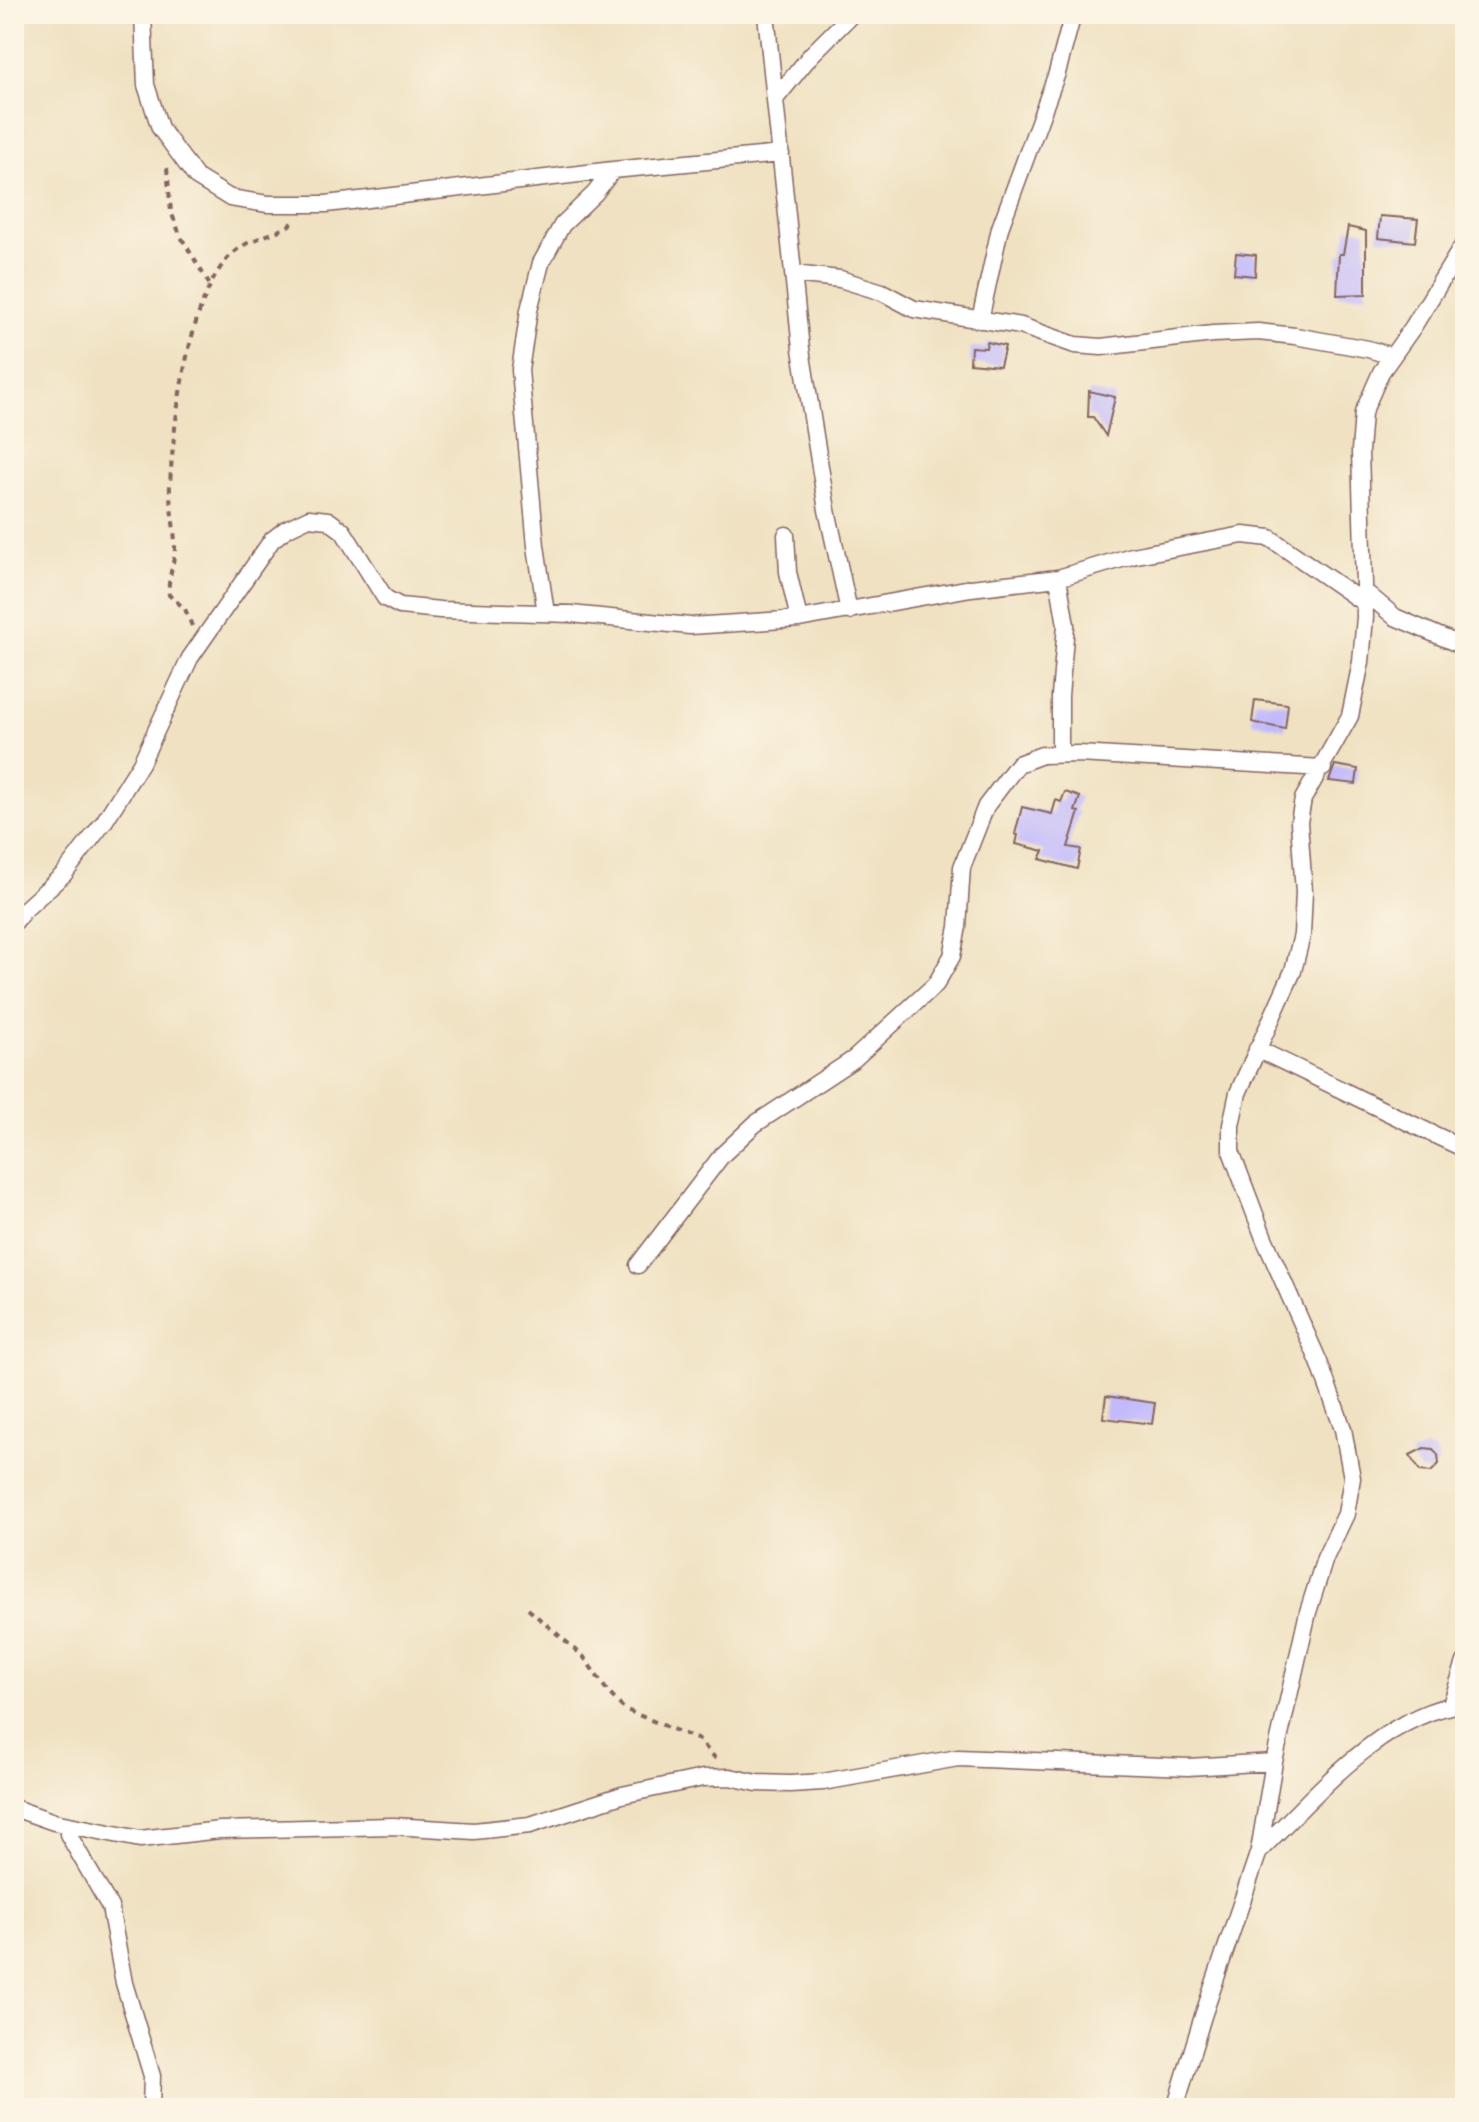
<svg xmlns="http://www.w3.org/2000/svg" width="1479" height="2122" viewBox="0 0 1479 2122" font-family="'Gochi Hand',sans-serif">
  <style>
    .building { fill: #c2bafb }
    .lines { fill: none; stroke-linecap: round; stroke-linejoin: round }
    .minor-casing { stroke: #846360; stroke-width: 19 }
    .path { stroke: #846360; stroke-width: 4; stroke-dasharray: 6 6; stroke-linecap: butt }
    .minor { stroke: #fff; stroke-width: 16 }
  </style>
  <rect width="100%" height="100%" fill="#fcf5e5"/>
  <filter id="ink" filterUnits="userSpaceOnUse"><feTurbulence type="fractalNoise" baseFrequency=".0125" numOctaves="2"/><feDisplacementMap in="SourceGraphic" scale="16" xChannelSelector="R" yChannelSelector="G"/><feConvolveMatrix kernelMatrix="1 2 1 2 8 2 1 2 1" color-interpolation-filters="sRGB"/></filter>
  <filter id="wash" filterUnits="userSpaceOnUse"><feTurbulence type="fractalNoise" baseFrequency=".006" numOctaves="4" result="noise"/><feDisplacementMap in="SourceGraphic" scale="32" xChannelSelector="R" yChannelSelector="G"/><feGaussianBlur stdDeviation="1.8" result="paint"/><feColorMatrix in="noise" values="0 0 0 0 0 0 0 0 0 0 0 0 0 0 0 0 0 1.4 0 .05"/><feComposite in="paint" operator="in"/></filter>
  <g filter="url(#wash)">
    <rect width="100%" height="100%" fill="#efe1c1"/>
    <g id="blocks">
      <path class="building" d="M1380 216 1418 219 1415 242 1378 238Z
        M1348 227 1366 231V294L1337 295 1339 254H1343Z
        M1236 253 1256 255 1255 276 1234 274Z
        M987 342 1005 346 1000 366 970 363 971 347 986 348Z
        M1089 391 1115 397 1106 436 1093 417H1088Z
        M1255 700 1288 704 1285 729 1252 722Z
        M1335 765 1358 769 1356 784 1329 781Z
        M1065 792 1080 797 1075 811 1079 812 1068 847 1081 849 1077 869 1040 859 1044 851 1016 844 1018 835 1015 834 1022 807 1052 814 1056 800 1061 802Z
        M1106 1396 1155 1403 1152 1424 1103 1418Z
        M1424 1448 1433 1449 1438 1455 1439 1464 1431 1472 1420 1471 1410 1455Z"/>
    </g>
  </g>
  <g filter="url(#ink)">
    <use href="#blocks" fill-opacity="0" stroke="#846360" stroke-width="2"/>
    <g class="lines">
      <defs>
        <path id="minor" d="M143 14 146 85 160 128 196 177 230 198 268 204H326L613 170 781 154
          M766 14 801 349 827 510 849 611
          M776 98 811 55 852 14
          M793 274 840 279 882 292 914 309 1021 326 1075 345 1101 347 1213 334 1258 332 1295 336 1368 349 1392 356
          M980 320 1000 228 1057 73 1073 14
          M786 535 788 572 799 619
          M1058 578 1066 625 1060 696V754
          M1364 591 1395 617 1465 647
          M546 613 536 546 520 370 529 310 541 263 562 225 595 193 613 170
          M14 923 23 911 64 874 104 822 141 763 190 658 272 540 286 529 309 518 328 520 343 531 385 598 400 606 440 610 571 614 690 626 799 619 971 588 1058 578 1132 556 1243 535 1270 538 1364 603
          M1257 1049C1327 1082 1395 1117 1465 1149
          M638 1265 722 1155 755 1124 854 1059 936 984 952 956 958 927 962 867 986 806 1018 764 1042 755 1079 754 1323 768
          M1451 1705 1465 1662
          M14 1808 54 1822 140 1839 220 1830 393 1826 474 1831 530 1825 622 1795 703 1778 730 1777 757 1783 790 1784 823 1782 958 1758 1188 1767 1274 1762
          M68 1834 110 1907 124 1983 152 2076 151 2108
          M1259 1851C1315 1796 1382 1714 1465 1703
          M1175 2108 1203 2016 1259 1851 1274 1762 1308 1612 1325 1558 1346 1514 1352 1478 1343 1429 1319 1362 1264 1238 1231 1151V1125L1238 1093 1293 971 1302 935 1304 892 1299 822 1303 799 1350 716 1361 662 1365 617 1360 451 1363 413 1381 372 1413 327 1465 242"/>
      </defs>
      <use href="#minor" class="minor-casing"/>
      <path class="path" d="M167 168 171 212 181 237 211 287
        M192 626 185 609 169 595C167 578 175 563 175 547 175 526 169 506 170 485 173 427 188 293 233 253 249 238 275 235 293 223
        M528 1609 583 1656 608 1692 624 1709 699 1740 716 1759"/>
      <use href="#minor" class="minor"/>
    </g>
  </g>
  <rect width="1479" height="2122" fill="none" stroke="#fcf5e5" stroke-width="48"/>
</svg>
